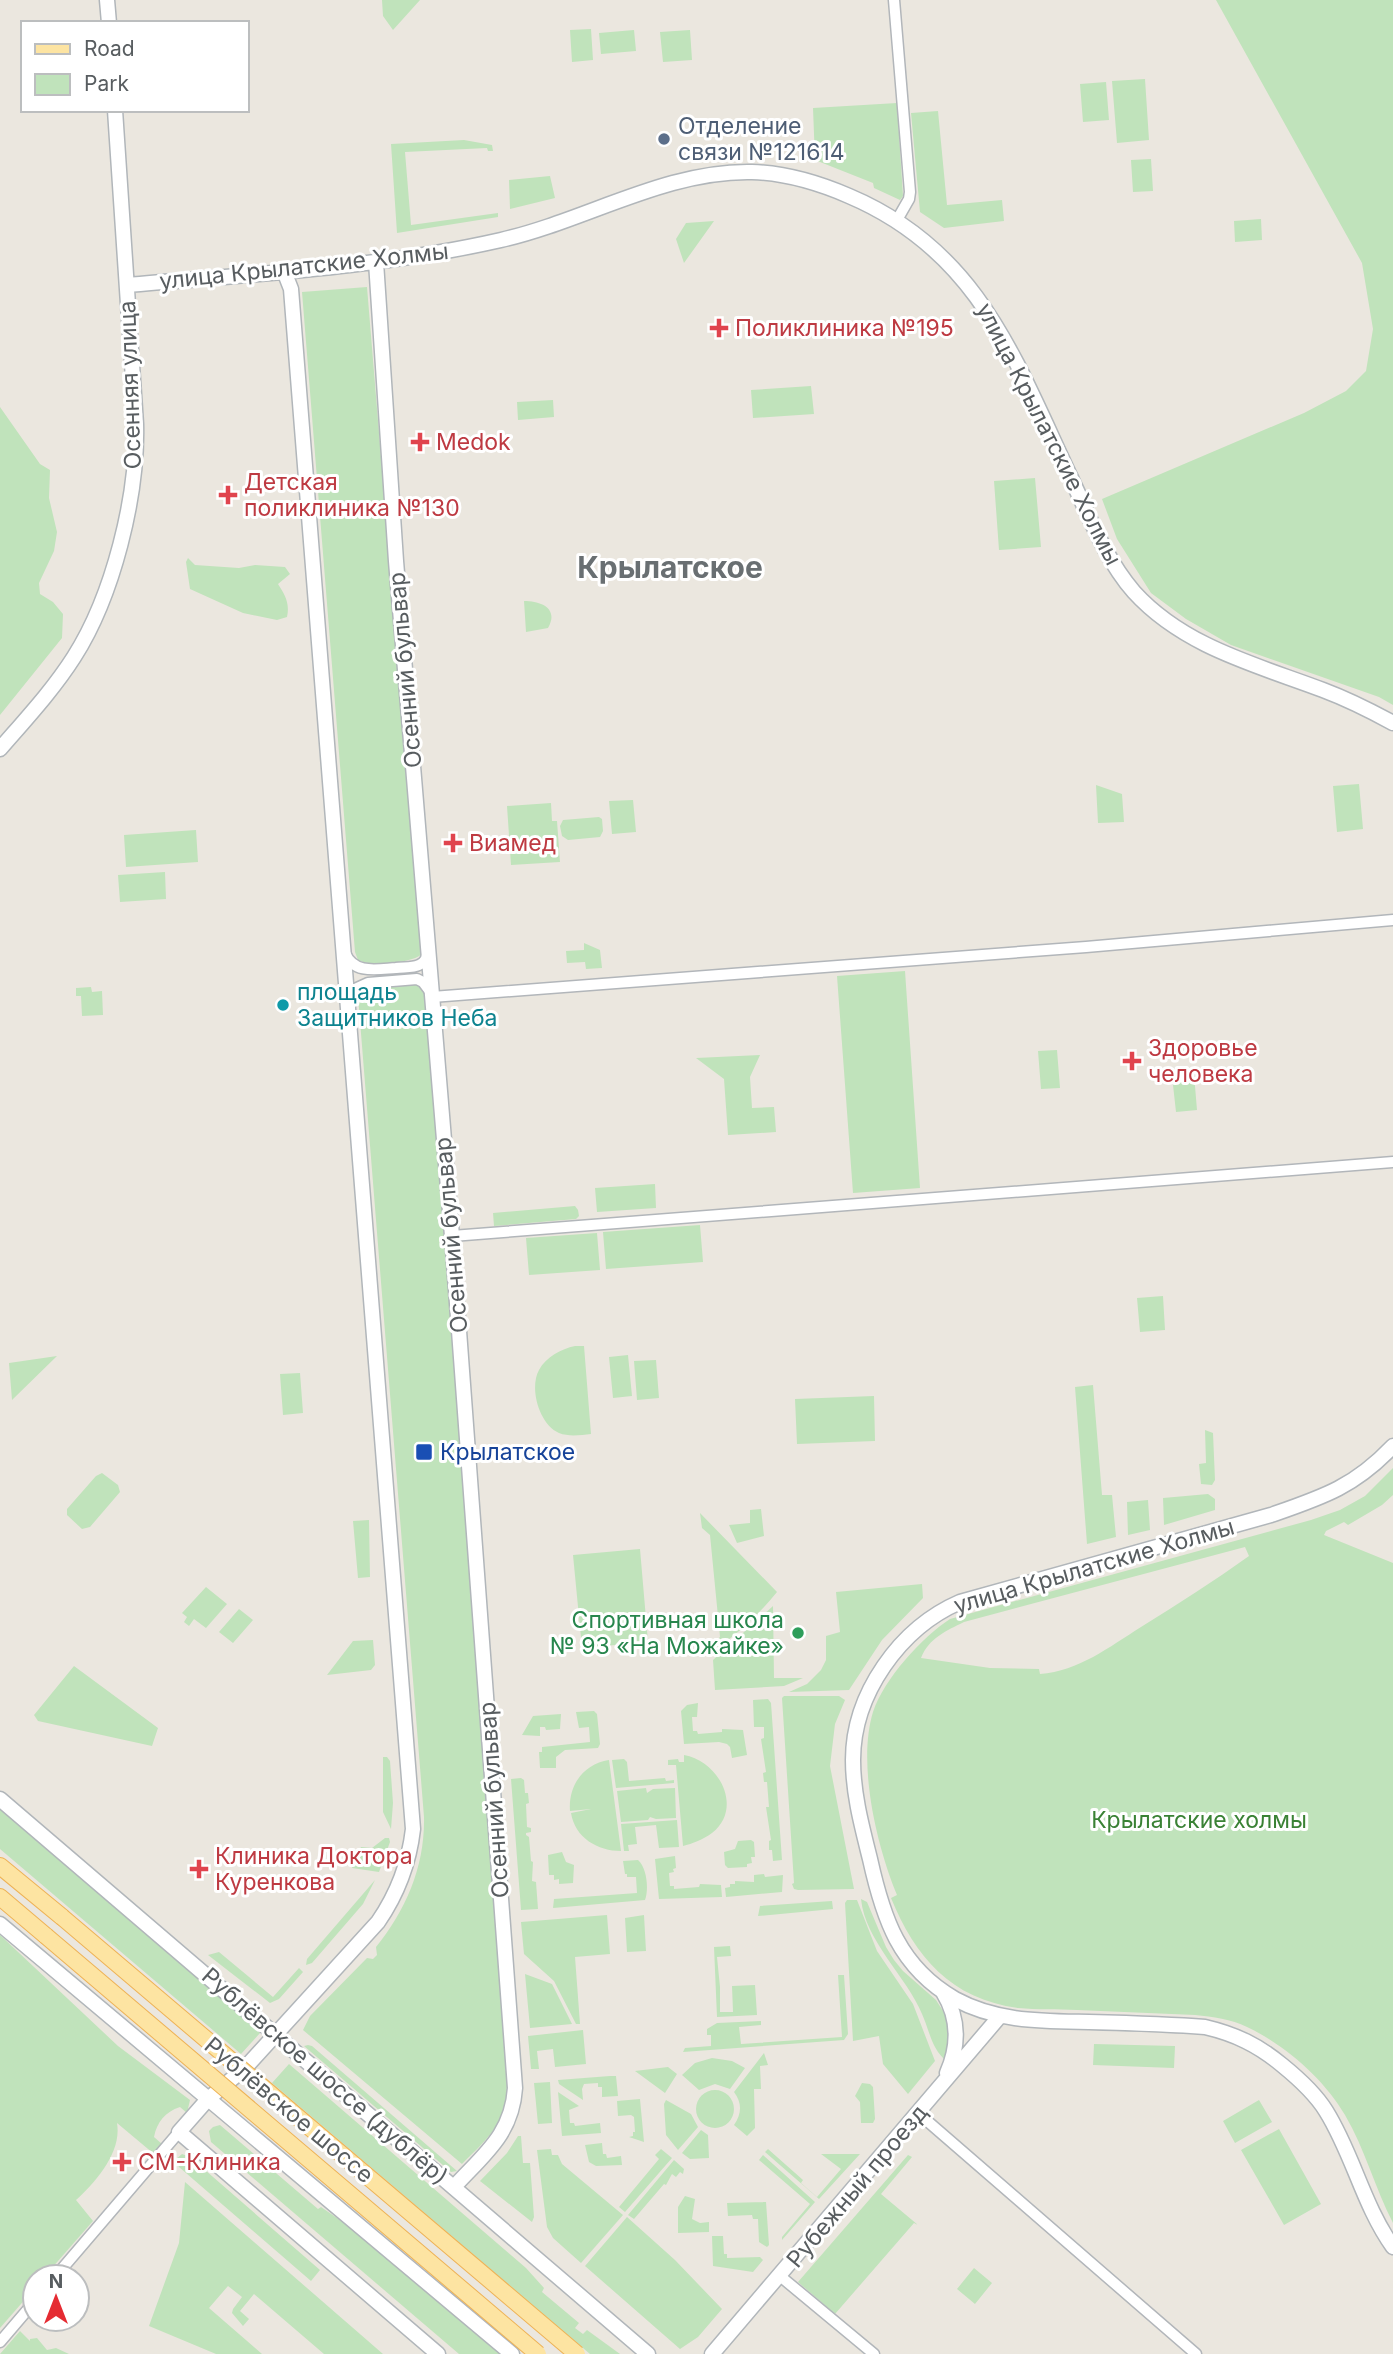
<svg xmlns="http://www.w3.org/2000/svg" width="1393" height="2354" viewBox="0 0 1393 2354" font-family="Inter,sans-serif">
  <style>
    .green { fill: #c0e3bb; fill-rule: evenodd }
    .lines { fill: none; stroke-linecap: round; stroke-linejoin: round }
    .street-casing { stroke: #b2b6ba; stroke-width: 13 }
    .secondary-casing { stroke: #b1b6ba; stroke-width: 17 }
    .primary-casing { stroke: #eeb255; stroke-width: 18 }
    .street { stroke: #fff; stroke-width: 10 }
    .secondary { stroke: #fff; stroke-width: 14 }
    .primary { stroke: #fde4a2; stroke-width: 16 }
    .primary-bridge-casing { stroke: #eeb255; stroke-width: 18; stroke-linecap: butt }
    .primary-bridge { stroke: #fde4a2; stroke-width: 16 }
    .service-dot { fill: #5c6f8a; stroke: #fff; stroke-width: 2.5 }
    .health-dot { fill: #e0444e; stroke: #fff; stroke-width: 2.5 }
    .culture-dot { fill: #0f9aa8; stroke: #fff; stroke-width: 2.5 }
    .transit-dot { fill: #1a4fb4; stroke: #fff; stroke-width: 2.5 }
    .leisure-dot { fill: #2e9e5b; stroke: #fff; stroke-width: 2.5 }
    .labels { text-anchor: middle; dominant-baseline: central; stroke-width: 6; stroke-linejoin: round; paint-order: stroke }
    .service-label { font-size: 23px; fill: #4e5e75; stroke: #fff; text-anchor: start }
    .street-label { font-size: 23px; fill: #585d60; stroke: #fff }
    .health-label { font-size: 23px; fill: #be3a42; stroke: #fff; text-anchor: start }
    .culture-label { font-size: 23px; fill: #0d838f; stroke: #fff; text-anchor: start }
    .transit-label { font-size: 23px; fill: #164399; stroke: #fff; text-anchor: start }
    .leisure-label { font-size: 23px; fill: #27864d; stroke: #fff; text-anchor: end }
    .park-label { font-size: 23px; fill: #3a8235; stroke: #fff }
    .district-label { font-size: 30px; font-weight: bold; fill: #696f72; stroke: #fff }
  </style>
  <rect width="100%" height="100%" fill="#ebe7df"/>
  <path class="green" d="M382 0H420L393 30 383 16Z
    M1216 0H1393V705L1379 697 1231 645 1186 619 1151 593 1117 539 1102 499 1304 413 1346 391 1366 371 1373 329 1362 263Z
    M591 29 593 60 572 62 570 30Z
    M634 30 636 51 601 54 599 33Z
    M690 30 692 60 663 62 660 32Z
    M1145 79 1149 140 1117 143 1112 81Z
    M1106 82 1109 120 1083 122 1080 84Z
    M897 103 903 196 900 200 874 188 873 183 815 160 813 108Z
    M938 111 947 205 1002 200 1004 221 944 228 920 212 911 113Z
    M464 140 492 145 493 151H488L487 148 405 152 411 225 498 213V217L397 233 391 144Z
    M1151 159 1153 191 1133 192 1131 160Z
    M550 176 555 198 510 209 509 180Z
    M1261 219 1262 240 1235 242 1234 221Z
    M714 221 684 263 676 239 686 223Z
    M367 287 422 954C413 963 370 967 358 960L355 952 302 292Z
    M811 386 814 414 753 418 751 390Z
    M553 400 554 417 518 420 517 402Z
    M0 407 40 464 50 470 49 498 57 532 54 551 39 583 40 594 53 602 63 614 62 638 0 715Z
    M1035 478 1041 547 999 550 994 481Z
    M188 558 195 565 239 568 255 565 285 567 290 574 278 584C285 595 290 603 287 617L277 620 243 613 190 589 186 562Z
    M524 601C542 601 559 609 548 628L526 632Z
    M1359 784 1363 829 1337 832 1333 786Z
    M1096 785 1122 794 1124 822 1098 823Z
    M633 800 636 832 612 834 609 801Z
    M551 803 552 821H557L560 862 511 865 507 806Z
    M599 817 602 819 603 831 600 837 568 840 562 836 560 826 563 820Z
    M196 830 198 862 126 867 124 835Z
    M165 872 166 899 120 902 118 875Z
    M584 943 600 950 602 968 586 969 585 962 567 963 566 951 584 950Z
    M905 971 920 1188 853 1193 837 976Z
    M419 984 427 994 507 2085C506 2124 488 2138 462 2164L303 2030 310 2016 367 1958 373 1959 377 1955 376 1947C406 1910 425 1866 424 1817L358 996 365 987Z
    M91 987 92 992 102 991 103 1015 82 1016 81 996H76V988Z
    M1057 1050 1060 1088 1041 1089 1038 1051Z
    M760 1055 750 1077 752 1108 774 1107 776 1132 728 1135 724 1079 696 1058Z
    M1194 1074 1197 1110 1176 1112 1172 1076Z
    M655 1184 656 1208 597 1212 595 1188Z
    M575 1206 578 1210 579 1216 576 1219 494 1226 493 1213Z
    M700 1225 703 1262 606 1269 603 1232Z
    M597 1233 600 1270 529 1275 526 1238Z
    M1163 1296 1165 1330 1140 1332 1137 1298Z
    M575 1346H584L591 1434C581 1435 569 1437 559 1433 539 1424 529 1388 539 1370 546 1357 561 1349 575 1346Z
    M628 1355 632 1396 613 1398 609 1357Z
    M57 1356 12 1400 9 1363Z
    M656 1360 659 1398 637 1400 634 1361Z
    M300 1373 303 1413 283 1415 280 1374Z
    M1093 1385 1102 1495H1112L1116 1537 1087 1544 1075 1387Z
    M874 1396 875 1441 797 1444 795 1399Z
    M1205 1430 1213 1433 1215 1480 1212 1485 1201 1484 1199 1464 1206 1463Z
    M1393 1468V1495L1382 1505 1348 1525 1344 1522 1326 1531 1324 1535 1393 1563V2223C1375 2188 1365 2149 1345 2115 1324 2079 1285 2045 1247 2027 1231 2019 1213 2017 1195 2015 1156 2013 1116 2012 1077 2010 1057 2009 1037 2010 1018 2008 951 1999 915 1957 891 1898L897 1895C877 1847 857 1764 873 1712 884 1679 922 1637 950 1619L1311 1520 1340 1510 1365 1496ZM1245 1547 1249 1556C1214 1581 1178 1604 1141 1627 1109 1647 1079 1671 1040 1674L1039 1669 990 1668 921 1658C929 1638 946 1631 964 1622Z
    M102 1473 118 1485 120 1492 90 1527 82 1529 67 1515V1509L96 1476Z
    M1208 1494 1215 1499V1510L1164 1525 1163 1498Z
    M1148 1500 1150 1530 1128 1535 1127 1502Z
    M761 1509 764 1536 737 1543 729 1525 750 1523V1510Z
    M700 1513 777 1592C759 1614 738 1635 713 1650V1643L720 1637 710 1535 702 1528Z
    M369 1520 370 1577 358 1578 353 1521Z
    M640 1549 648 1642 582 1648 573 1555Z
    M922 1584 923 1598 882 1640 849 1690 789 1692 807 1684 821 1670 826 1660V1636L840 1632 836 1592Z
    M206 1587 227 1604 206 1628 194 1619 189 1626 184 1622 187 1617 182 1613Z
    M773 1606 774 1678H803L784 1686 715 1690 713 1660Z
    M239 1609 253 1620 233 1643 219 1632Z
    M373 1640 375 1665 371 1670 327 1675 353 1641Z
    M74 1666 158 1728 152 1746 38 1721 34 1715Z
    M784 1696H839L845 1700 835 1724 830 1766 854 1889 798 1890 794 1889 792 1884 794 1883 782 1698Z
    M753 1700 768 1699 771 1703 782 1860 773 1861 772 1850H769V1841L771 1840 766 1807H769L767 1782H764L763 1773 766 1772 761 1739 764 1738V1727H754Z
    M698 1703 697 1717H692L693 1731H697L698 1734 722 1732V1729L743 1730 747 1755 732 1758 730 1747 727 1744 719 1742 684 1744 681 1711 687 1705Z
    M594 1711 597 1714 600 1744 598 1748 565 1750 556 1757V1768H540L539 1752H542V1747L590 1742 589 1727 579 1728 576 1712Z
    M561 1714 560 1729 546 1730 545 1727H540V1736L522 1735 533 1716Z
    M684 1755C719 1761 744 1808 712 1833 704 1839 692 1844 683 1846L676 1765H668V1760L678 1759 679 1762H684Z
    M383 1757H387L390 1761 393 1803 391 1829 383 1812Z
    M624 1759 627 1762 629 1781 665 1778 666 1781 674 1780V1783L616 1788 612 1760Z
    M609 1760 621 1851C598 1851 575 1838 571 1813L591 1809 570 1811C568 1786 583 1764 609 1760Z
    M521 1778 524 1780 525 1793H528L529 1803 526 1804 527 1827 531 1828V1832L526 1833V1835L529 1837 531 1861 533 1862 532 1881 536 1882 538 1909 521 1910 511 1779Z
    M646 1788 647 1793 653 1789 675 1788 676 1818 656 1819 650 1817 648 1820 621 1822 617 1791Z
    M0 1809 259 2030 260 2033 241 2054 0 1849Z
    M677 1820 679 1847 659 1848 656 1825 635 1827 637 1844 628 1845 629 1851H624L621 1824Z
    M385 1838H389L390 1842 379 1872 352 1868 361 1847 372 1848Z
    M751 1840 754 1842 755 1857H751L752 1863 747 1864V1867L728 1868 725 1865 724 1852 735 1849 738 1841Z
    M562 1852 566 1862 574 1865 573 1883 559 1884V1879L554 1880V1875H549L548 1855Z
    M675 1856 676 1868 673 1869 674 1872 669 1873 670 1886H674V1889L699 1887 700 1884 721 1885 722 1897 659 1899 655 1859Z
    M638 1860C647 1868 649 1889 645 1900L553 1908 554 1899 637 1893 636 1877H627V1874H625L623 1861Z
    M764 1874 765 1877 783 1875 782 1892 726 1897 725 1888 730 1887V1884H735V1881L754 1882V1875Z
    M375 1880 363 1904 312 1963 306 1965 307 1959Z
    M861 1899 867 1902 886 1947 894 1960 903 1971 936 2000 952 2025 947 2061C932 2051 929 2029 922 2014 907 1977 865 1941 861 1899Z
    M847 1900H857L877 1951 913 2004 935 2061 908 2094 883 2064 879 2036 853 2041 845 1903Z
    M832 1901 833 1909 758 1916 760 1906Z
    M607 1915 610 1954 575 1957 580 2024H576L554 1981 524 1954 521 1922Z
    M644 1915 646 1951 627 1952 625 1918Z
    M0 1935 118 2046 190 2100 187 2113 180 2107C165 2112 157 2122 154 2137L162 2144 154 2154 117 2123C122 2152 96 2182 76 2200L93 2221 44 2277H35V2288L0 2328Z
    M730 1946 731 1956 717 1957 720 1987V2012H733L732 1986 755 1985 757 2015 717 2017 714 1947Z
    M219 1952 273 1997 299 1968 303 1972 279 1999 270 2003 208 1955Z
    M525 1974 552 1984 572 2024 530 2028Z
    M838 1975H844L848 2034 844 2040 683 2052 685 2048 711 2046V2035H707V2029L717 2023 761 2021V2025L739 2027 741 2044 842 2037Z
    M583 2030 586 2064 555 2067 553 2049 537 2051 539 2069H531L528 2036Z
    M1094 2044 1175 2046 1174 2068 1093 2065Z
    M308 2045 312 2046 457 2171 451 2172 304 2046Z
    M764 2053 768 2065 760 2066 761 2089H754L755 2128 747 2136 734 2125C742 2113 742 2103 734 2092Z
    M712 2058 732 2061 745 2068 730 2089 715 2084 699 2090 682 2075 695 2063Z
    M289 2064 526 2268 544 2288 542 2292 579 2323 575 2328 583 2334 587 2330 620 2354H590L272 2083Z
    M668 2067 677 2074 665 2093 635 2071Z
    M610 2076H616L618 2096 602 2097V2087H598V2083L584 2084 582 2089 583 2100 559 2084 558 2080Z
    M550 2082 552 2123 538 2124 534 2083Z
    M862 2083 870 2084 873 2087 875 2119 873 2123H861L860 2102 855 2096Z
    M696 2109a19 19 0 1 1 38 0a19 19 0 1 1-38 0Z
    M558 2092 579 2106 569 2110 570 2123H574L575 2126 600 2123 601 2133 562 2136Z
    M640 2099 644 2142 629 2137 633 2136V2132H635L634 2117 631 2115 618 2116 617 2101Z
    M666 2100 691 2114 698 2127 678 2150 666 2135 664 2104Z
    M1259 2100 1272 2122 1235 2143 1223 2121Z
    M220 2125 318 2209 321 2207 353 2229 500 2354H459L211 2142 209 2131 213 2127Z
    M1279 2129 1321 2204 1284 2225 1241 2150Z
    M701 2130 708 2135 709 2158 690 2159 682 2153Z
    M518 2136H521L523 2163H530L534 2217 532 2222 480 2181 507 2153Z
    M602 2143 603 2154H606L607 2158 621 2156 622 2165 596 2166 589 2162 585 2145Z
    M551 2149 552 2155H558L562 2164 623 2215 581 2263 553 2238 547 2227 537 2150Z
    M661 2149 672 2158 625 2212 619 2207 659 2159 655 2155Z
    M768 2149 803 2180 801 2183 817 2197 841 2169 821 2154H860L819 2199 765 2152Z
    M182 2154 190 2157 320 2270 311 2281 179 2167 175 2160Z
    M763 2155 815 2202 782 2240V2237L810 2204 759 2160Z
    M908 2155 912 2157 881 2194 918 2225 914 2223 835 2314 798 2282Z
    M674 2160 684 2169 683 2174 680 2172 676 2177 672 2174 666 2185 664 2184 634 2219 628 2215Z
    M185 2182 383 2354H324L254 2294 240 2311 249 2319 243 2326 232 2313 233 2309 242 2297 228 2286 209 2308 262 2354H216L149 2326 179 2243Z
    M685 2196 695 2199 692 2219 700 2223 709 2222V2232L678 2233V2207Z
    M766 2202 769 2245 767 2247 759 2242 758 2219H753L752 2215 728 2216 727 2203Z
    M627 2217 675 2260 722 2309 698 2337 680 2349 585 2266Z
    M712 2236H723L724 2254H727V2258L760 2257 763 2260 753 2272 713 2266Z
    M974 2268 992 2283 975 2304 957 2289Z
    M20 2331 30 2341V2339L37 2338 47 2350 56 2348 69 2354H0Z"/>
  <g class="lines">
    <defs>
      <path id="street" d="M894 0 910 192 909 199 897 220
        M345 953C354 975 378 969 396 968 403 967 413 968 419 965 426 962 427 957 428 951
        M432 997 1086 947 1393 920
        M350 1005 357 988 368 983 417 979 423 982 432 994
        M452 1236 1393 1162
        M918 2113 1196 2354
        M780 2276 874 2354
        M55 2277 179 2132
        M0 2342 35 2301"/>
      <path id="secondary" d="M107 0 109 23
        M376 262 396 561 452 1236 515 2088C512 2135 483 2155 454 2187
        M284 271 291 289 413 1829C409 1864 398 1893 378 1922L245 2068 208 2099 179 2132 438 2354
        M127 285C252 274 378 268 501 240 585 221 666 170 752 172 786 173 819 183 849 196 979 251 1015 360 1071 478 1089 516 1106 560 1134 592 1184 647 1257 665 1323 690 1347 699 1371 711 1393 723
        M0 749C26 719 53 690 74 657 113 596 138 496 136 424L115 110
        M1393 1446C1354 1487 1323 1497 1271 1515L960 1602C900 1628 853 1694 853 1760 853 1794 862 1827 870 1859 883 1918 899 1967 955 1999 997 2022 1042 2021 1089 2022 1128 2023 1167 2024 1205 2027 1235 2034 1258 2045 1282 2065 1298 2078 1315 2093 1326 2111 1353 2154 1363 2205 1393 2247
        M0 1799 648 2354
        M0 1924 512 2354
        M943 1992C959 2018 959 2046 947 2073
        M712 2354 1000 2016"/>
      <path id="primary" d="M0 1866 62 1917
        M0 1897 46 1936"/>
    </defs>
    <use href="#street" class="street-casing"/>
    <use href="#secondary" class="secondary-casing"/>
    <use href="#primary" class="primary-casing"/>
    <use href="#street" class="street"/>
    <use href="#secondary" class="secondary"/>
    <use href="#primary" class="primary"/>
    <defs>
      <path id="primary-bridge" d="M62 1917 577 2354
        M46 1936 538 2354"/>
    </defs>
    <use href="#primary-bridge" class="primary-bridge-casing"/>
    <use href="#primary-bridge" class="primary-bridge"/>
  </g>
  <circle class="service-dot" cx="664" cy="139" r="7"/>
  <g class="health-dot">
    <path d="M715.5 317.5h7v7h7v7h-7v7h-7v-7h-7v-7h7z"/>
    <path d="M416.5 431.5h7v7h7v7h-7v7h-7v-7h-7v-7h7z"/>
    <path d="M224.5 484.5h7v7h7v7h-7v7h-7v-7h-7v-7h7z"/>
    <path d="M449.5 832.5h7v7h7v7h-7v7h-7v-7h-7v-7h7z"/>
    <path d="M1128.5 1050.5h7v7h7v7h-7v7h-7v-7h-7v-7h7z"/>
    <path d="M195.5 1858.5h7v7h7v7h-7v7h-7v-7h-7v-7h7z"/>
    <path d="M118.5 2151.5h7v7h7v7h-7v7h-7v-7h-7v-7h7z"/>
  </g>
  <circle class="culture-dot" cx="283" cy="1005" r="7"/>
  <rect class="transit-dot" x="415" y="1443" width="18" height="18" rx="3.5"/>
  <circle class="leisure-dot" cx="798" cy="1633" r="7"/>
  <g class="labels">
    <g class="service-label">
      <text x="678" y="126">Отделение<tspan x="678" dy="26">связи №121614</tspan></text>
    </g>
    <g class="street-label">
      <text transform="translate(304 266) rotate(-6)">улица Крылатские Холмы</text>
      <text transform="translate(130 385) rotate(-92)">Осенняя улица</text>
      <text transform="translate(1049 434) rotate(63)">улица Крылатские Холмы</text>
      <text transform="translate(405 670) rotate(-95)">Осенний бульвар</text>
      <text transform="translate(451 1235) rotate(-95)">Осенний бульвар</text>
      <text transform="translate(1094 1566) rotate(-16)">улица Крылатские Холмы</text>
      <text transform="translate(494 1800) rotate(-94)">Осенний бульвар</text>
      <text transform="translate(325 2076) rotate(41)">Рублёвское шоссе (дублёр)</text>
      <text transform="translate(289 2110) rotate(40)">Рублёвское шоссе</text>
      <text transform="translate(857 2186) rotate(-50)">Рубежный проезд</text>
    </g>
    <g class="health-label">
      <text x="735" y="328">Поликлиника №195</text>
      <text x="436" y="442">Medok</text>
      <text x="244" y="482">Детская<tspan x="244" dy="26">поликлиника №130</tspan></text>
      <text x="469" y="843">Виамед</text>
      <text x="1148" y="1048">Здоровье<tspan x="1148" dy="26">человека</tspan></text>
      <text x="215" y="1856">Клиника Доктора<tspan x="215" dy="26">Куренкова</tspan></text>
      <text x="138" y="2162">СМ-Клиника</text>
    </g>
    <g class="culture-label">
      <text x="297" y="992">площадь<tspan x="297" dy="26">Защитников Неба</tspan></text>
    </g>
    <g class="transit-label">
      <text x="440" y="1452">Крылатское</text>
    </g>
    <g class="leisure-label">
      <text x="784" y="1620">Спортивная школа<tspan x="784" dy="26">№ 93 «На Можайке»</tspan></text>
    </g>
    <g class="park-label">
      <text x="1199" y="1820">Крылатские холмы</text>
    </g>
    <g class="district-label">
      <text x="670" y="567">Крылатское</text>
    </g>
  </g>
  <rect x="21" y="21" width="228" height="91" fill="#ffffff" stroke="#bcbebf" stroke-width="2"/>
  <rect x="35" y="44" width="35" height="10" fill="#fde4a2" stroke="#bcbebf" stroke-width="2"/>
  <text x="84" y="56" font-size="21" fill="#585d60">Road</text>
  <rect x="35" y="74" width="35" height="21" fill="#c0e3bb" stroke="#bcbebf" stroke-width="2"/>
  <text x="84" y="91" font-size="21" fill="#585d60">Park</text>
  <g transform="translate(56 2298)"><circle r="33" fill="#ffffff" stroke="#bcbebf" stroke-width="2"/>
  <path d="M0-5L12 26L0 18L-12 26Z" fill="#e52b32"/>
  <text y="-10" font-size="19" font-weight="bold" text-anchor="middle" fill="#585d60">N</text>
  </g>
</svg>
